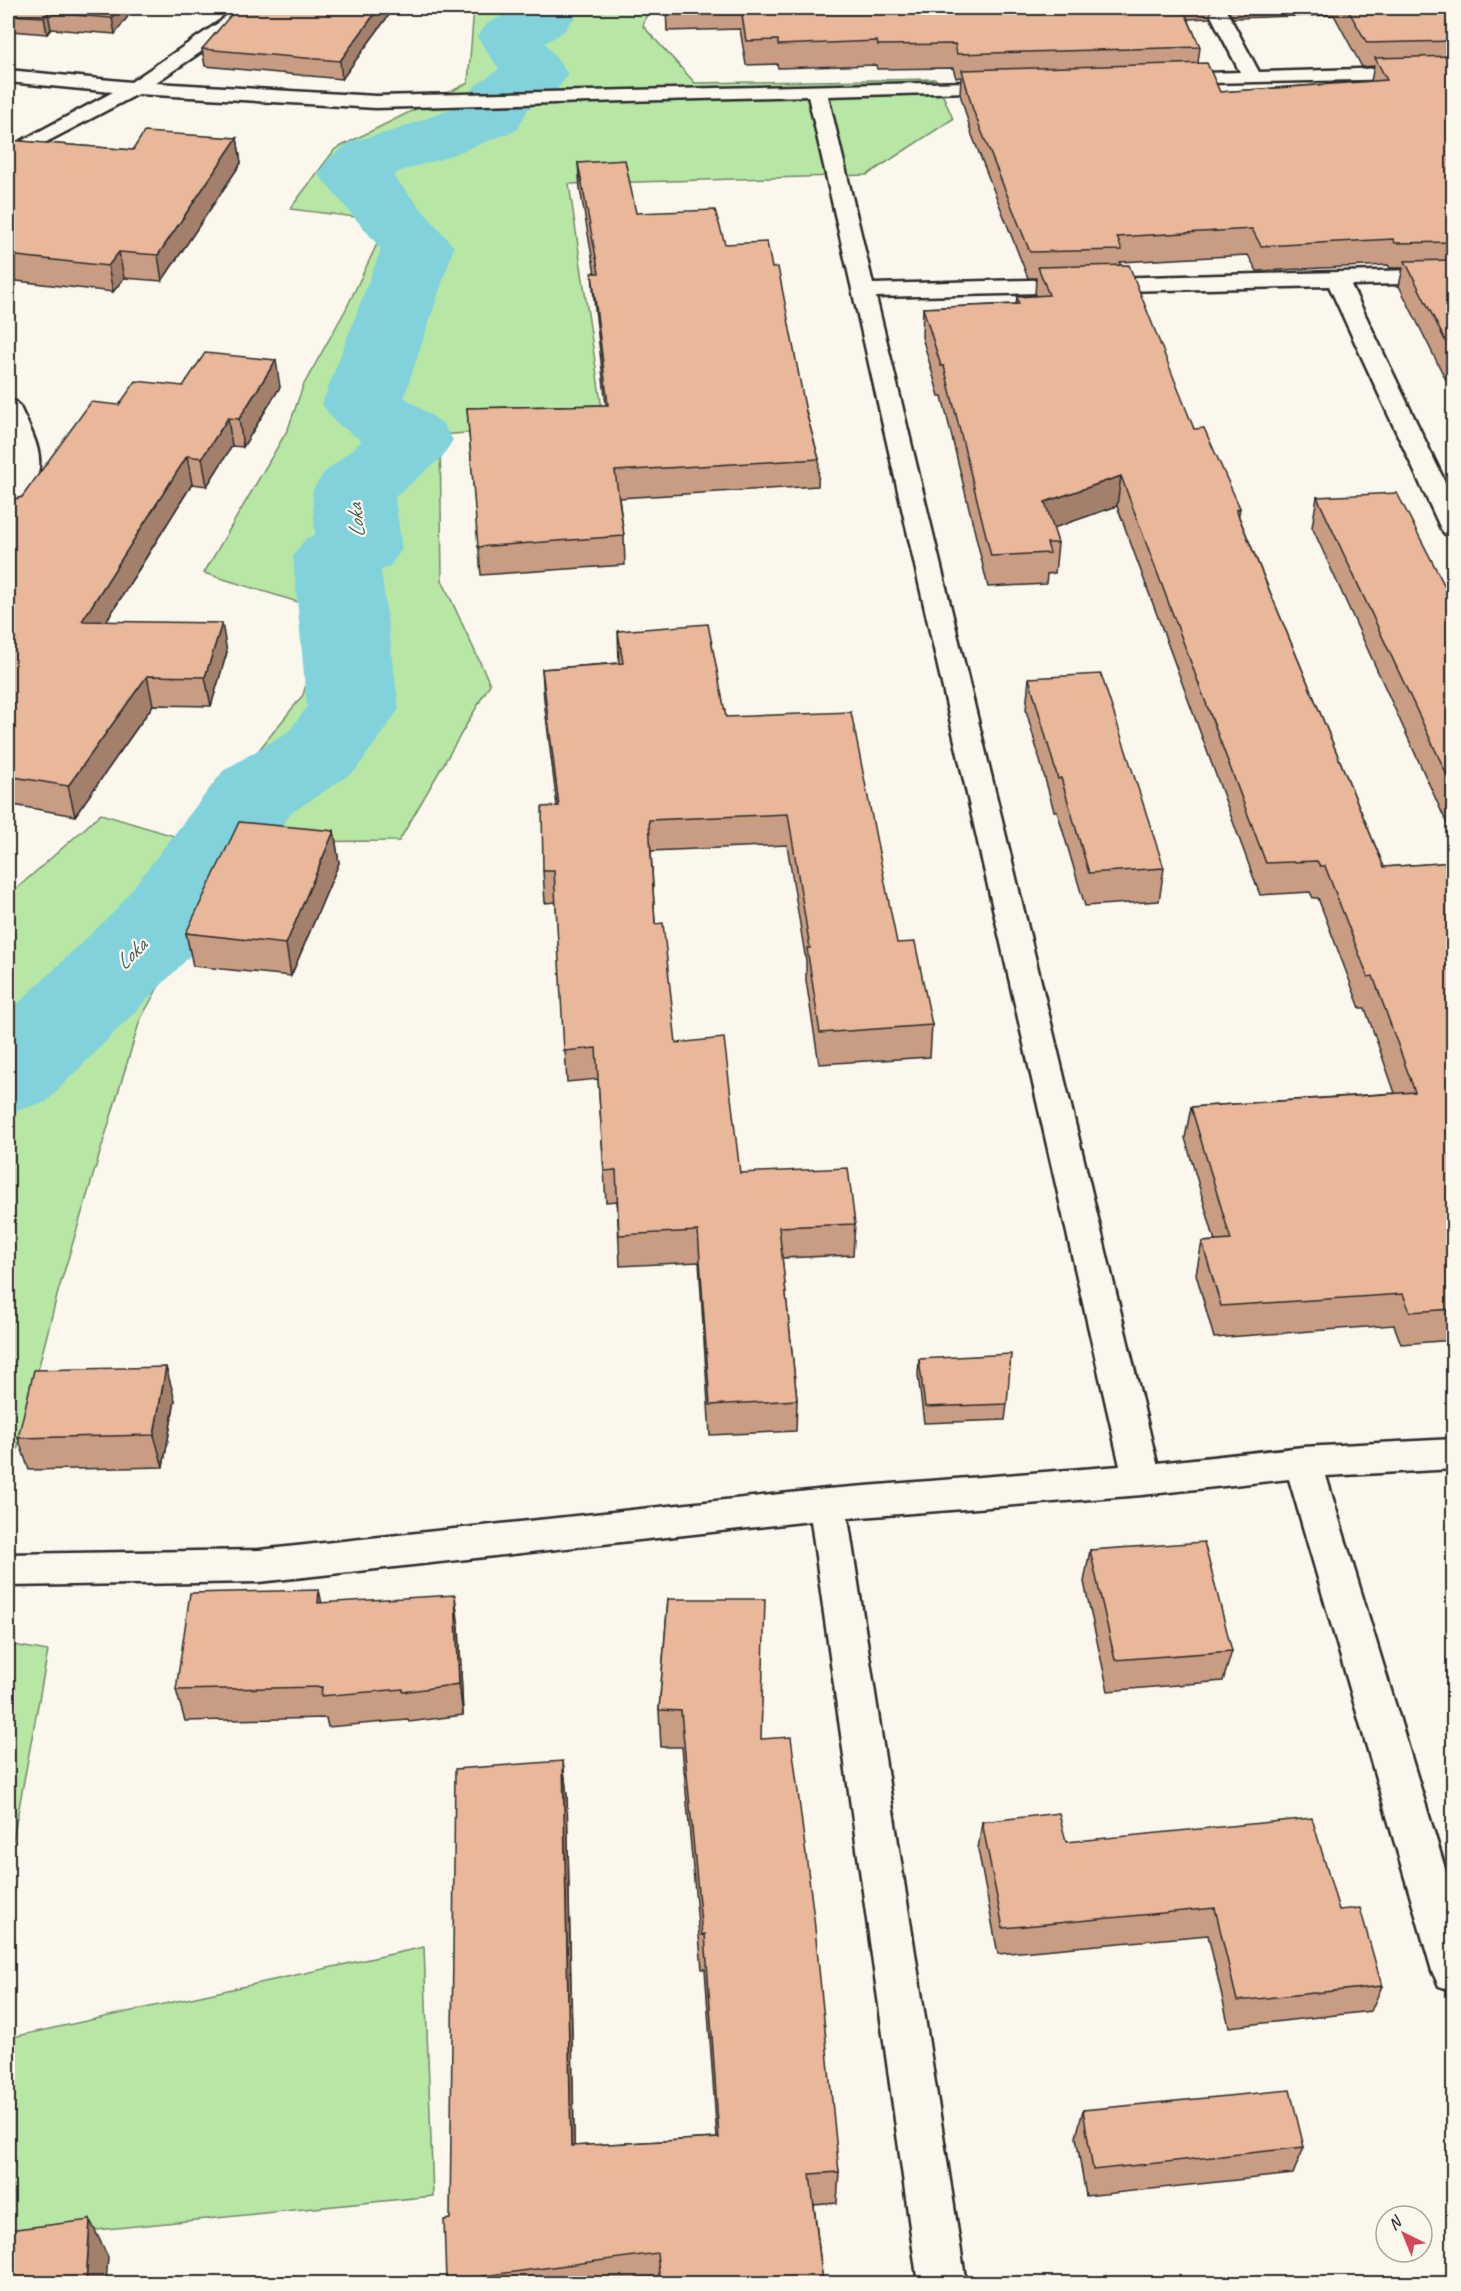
<svg xmlns="http://www.w3.org/2000/svg" width="1461" height="2291" viewBox="0 0 1461 2291" font-family="Caveat,sans-serif">
  <style>
    .green { fill: #b7e6a5; stroke: #718868; stroke-width: 1.5 }
    .lines { fill: none; stroke-linecap: round; stroke-linejoin: round }
    .river { fill: #82d2dc; fill-rule: evenodd }
    .minor-casing { stroke: #2b2b2b; stroke-width: 5 }
    .minor { fill: #fbf7ec; fill-rule: evenodd }
    .wall { fill: #c89d84; stroke: #2b2b2b; stroke-width: 1.5 }
    .shaded-wall { fill: #a3806c; stroke: #2b2b2b; stroke-width: 1.5 }
    .building { fill: #e9b79a; stroke: #2b2b2b; stroke-width: 1.5 }
    .labels { text-anchor: middle; dominant-baseline: central; stroke-width: 4.5; stroke-linejoin: round; paint-order: stroke }
    .far-water-label { font-size: 22px; font-style: italic; fill: #455d60; stroke: #fbf7ec }
  </style>
  <rect width="100%" height="100%" fill="#fbf7ec"/>
  <filter id="ink" filterUnits="userSpaceOnUse"><feTurbulence type="fractalNoise" baseFrequency=".0167" numOctaves="2"/><feDisplacementMap in="SourceGraphic" scale="12" xChannelSelector="R" yChannelSelector="G"/><feConvolveMatrix kernelMatrix="1 2 1 2 8 2 1 2 1" color-interpolation-filters="sRGB"/></filter>
  <g filter="url(#ink)">
    <path class="green" d="M474 8H649L643 26 695 83 936 79 953 119 867 175 569 184 604 423 440 435 442 580 490 684 399 841 239 842 140 1020 58 1292 8 1486V896L101 814 187 840 303 695 327 611 204 573 288 429 303 386 346 309 388 221 290 209 335 149 468 83Z
      M8 1644 48 1651 8 1867Z
      M424 1947 433 2196 8 2239V2038Z"/>
    <g class="lines">
      <path class="river" d="M516 8H582L563 32 545 43 568 74 558 88 528 109 517 130 441 159 400 171 393 176 454 247 404 397 442 423 453 440 442 457 395 497 402 549 389 567 381 570 399 709 355 771 291 813 188 958 46 1102 8 1113V1013L116 910 223 771 289 731 307 707 293 556 306 538 315 535 312 491 324 473 362 441 334 421 322 404 381 249 318 174 328 159 352 141 393 131 464 104 475 86 499 69 477 37 487 24Z"/>
      <defs>
        <path id="minor" d="M233 8H251L235 29 155 83 376 96 1012 81 1015 85 1005 91 828 96 873 284 1454 269V283L1351 285 1454 501V536L1445 534 1441 529 1329 286 876 297 1157 1463 1303 1447 1454 1439V1469L1326 1476 1454 1898V1991L1439 1986 1432 1971 1289 1479 1142 1495 848 1518 966 2284H918L811 1521 259 1582 8 1586V1554L259 1550 827 1489 1120 1466 808 96 376 108 138 94 8 162V148L113 92 8 82V70L131 82 221 21Z
          M1207 8H1225L1259 72 1454 66V78L1163 84 1160 80 1163 76 1170 74 1240 72Z
          M8 400 16 402 20 407C34 438 51 463 28 494 22 503 19 509 8 511V488L14 479 16 452 8 433Z"/>
      </defs>
      <use href="#minor" class="minor-casing"/>
      <use href="#minor" class="minor"/>
    </g>
    <path class="wall" d="M8 8H134L115 34 51 29 47 34 11 31 8 35Z
      M394 8 342 79 205 66 202 49Z
      M666 8H1211L1210 18 1188 19 1200 47 1198 63 1220 92 1371 81 1374 66 1362 67 1334 15 1233 18 1226 8H1454V396L1399 286 1403 268H1390L1388 265 1257 271 1248 255 1120 262V265L1194 429 1239 517 1384 867 1454 862V1340L1401 1344 1394 1325 1214 1338 1196 1274 1202 1242 1215 1241 1185 1138 1191 1107 1395 1093 1365 1008H1360L1318 898H1313L1310 892 1260 895 1117 506 1053 528 1058 543 1055 573 1047 574 1046 584 988 587 942 396H939L922 337 923 308 1016 304 1017 297 1035 296 1036 278H1028L972 135 960 94 961 77 956 78 953 68 877 69 876 65 778 68 777 64 746 65 740 29 667 31Z
      M237 138 241 163 162 281 124 278 113 292 8 280V140L133 150Z
      M578 163 636 213 725 244 772 268 806 412 819 459 818 486 619 498 624 536 625 565 481 575 467 408 606 405 594 300 592 273H595L580 189Z
      M183 386 280 387 243 447 232 446 207 486 192 484 106 622 227 652 211 706 153 705 75 816 8 804V498L15 499 22 497 119 405Z
      M1317 497 1454 604V839L1312 527Z
      M618 631 726 717 897 943 932 1025 930 1057 819 1064 806 980V961L787 845 651 851 655 924 676 1043 740 1173 855 1224 853 1255 782 1258 797 1400 796 1431 710 1435 699 1262 620 1266 617 1201 606 1202 598 1079 567 1082 556 902 545 903 543 871 557 806 544 700 542 669 619 663Z
      M1029 678 1164 868 1159 901 1085 906 1057 811H1054L1026 710Z
      M334 831 339 863 291 976 193 966 186 933Z
      M919 1359 1007 1404 1005 1420 924 1423 918 1375Z
      M175 1400 163 1467 29 1470 18 1438Z
      M1090 1550 1232 1651 1223 1681 1108 1691 1084 1582Z
      M668 1599 761 1739 839 2172 837 2203 814 2205 823 2283H446L450 2219 563 1761 567 1797 574 2146 717 2138 705 1969H702L682 1747H661L659 1710Z
      M322 1603 459 1627 463 1715 409 1722 408 1720 328 1727 326 1718 185 1721 176 1690Z
      M982 1822 1339 1910 1382 1986 1371 2011 1229 2027 1208 1935 998 1954 978 1849Z
      M1083 2110 1304 2147 1293 2174 1086 2196 1076 2137Z"/>
    <path class="shaded-wall" d="M120 8H134L115 34 112 18Z
      M379 8H394L342 79 340 61Z
      M48 13 51 29 47 34 44 17Z
      M8 14 11 31 8 35Z
      M237 138 241 163 162 281 158 255Z
      M119 252 124 278 113 292 108 266Z
      M276 360 280 387 243 447 239 419Z
      M228 418 232 446 207 486 202 458Z
      M187 456 192 484 88 650 82 621Z
      M1121 476 1117 506 1042 532 1045 502Z
      M1240 508 1235 538 1236 510Z
      M222 623 227 652 211 706 205 677Z
      M147 676 153 705 75 816 68 786Z
      M334 831 339 863 291 976 286 944Z
      M166 1367 175 1400 163 1467 154 1435Z
      M319 1590 326 1622 318 1603Z
      M455 1595 459 1627 463 1715 459 1684Z
      M563 1761 567 1797 575 2178 571 2146Z
      M90 2220 108 2257 106 2283H86Z"/>
    <path class="building" d="M8 8H120L112 18 48 13 44 17 8 15Z
      M237 8H379L340 61 202 49Z
      M741 8H1183L1200 47 957 54 955 44 878 45 877 41 778 45V40L746 41Z
      M1347 8H1454V41L1367 43Z
      M1454 56V242L1395 243 1393 239 1261 246 1252 229 1117 237 1122 250 1030 252 973 110 962 70 1207 63 1220 92 1387 80 1375 58Z
      M144 132 237 138 158 255 119 252 108 266 8 255V140L133 150Z
      M625 160 636 213 715 210 725 244 767 242 772 268 778 267 806 412 819 459 615 471 624 536 478 547 467 408 608 405 592 273H599L578 163Z
      M1454 260V358L1405 261Z
      M1129 265 1194 429 1204 428 1240 508 1236 510 1384 867 1454 862V1309L1410 1312 1403 1294 1221 1306 1202 1242 1231 1240 1191 1107 1415 1092 1373 976 1368 977 1325 866H1320L1317 861 1266 863 1121 476 1045 502 1058 543H1047L1050 553 991 556 944 366H941L923 308 1019 304 1017 297 1049 295 1038 267Z
      M205 353 276 360 239 419 228 418 202 458 187 456 82 621 222 623 205 677 147 676 68 786 8 776V498L15 499 22 497 91 402 119 405 136 381 183 386Z
      M1397 493 1454 604V790L1317 497Z
      M708 624 726 717 851 712 897 943 915 942 932 1025 820 1033 807 948H810L788 814 649 820 655 924 663 923 676 1043 724 1038 740 1173 848 1168 855 1224 779 1227 797 1400 710 1405 698 1231 619 1235 616 1170 604 1171 596 1048 564 1051 554 871H543L542 807 559 806 542 669 623 663 618 631Z
      M1101 674 1164 868 1089 873 1061 778 1058 779 1029 678Z
      M239 822 334 831 286 944 186 933Z
      M1011 1354 1007 1404 925 1407 919 1359Z
      M166 1367 154 1435 18 1438 34 1370Z
      M1204 1542 1232 1651 1115 1660 1090 1550Z
      M319 1590 318 1603 455 1595 459 1684 403 1692V1689L321 1696 322 1687 176 1690 190 1593Z
      M668 1599H765L761 1739 791 1737 814 1918 839 2172 810 2174 823 2283H660L657 2253 446 2281 444 2220 450 2219 455 1769 563 1761 571 2146 719 2138 705 1934 702 1935 681 1711 659 1710Z
      M1059 1813 1066 1842 1312 1818 1339 1910 1360 1908 1382 1986 1237 2001 1215 1908 1003 1928 982 1822Z
      M1290 2090 1304 2147 1093 2170 1083 2110Z
      M90 2220 86 2283H8V2230Z"/>
  </g>
  <g class="labels">
    <g class="far-water-label">
      <text transform="translate(356 521) rotate(-95)">Loka</text>
      <text transform="translate(131 954) rotate(-44)">Loka</text>
    </g>
  </g>
  <rect width="1461" height="2291" fill="none" stroke="#fbf7ec" stroke-width="30"/>
  <rect x="15" y="15" width="1431" height="2261" fill="none" stroke="#2b2b2b" stroke-width="2" filter="url(#ink)"/>
  <g transform="translate(1404 2234) rotate(317)"><circle r="28" fill="#fbf7ec" stroke="#a8a59f" stroke-width="1.5"/>
  <path d="M0-4.5L10 22L0 15L-10 22Z" fill="#d1495b"/>
  <text y="-9" font-size="16" font-weight="bold" text-anchor="middle" fill="#2b2b2b">N</text>
  </g>
</svg>
